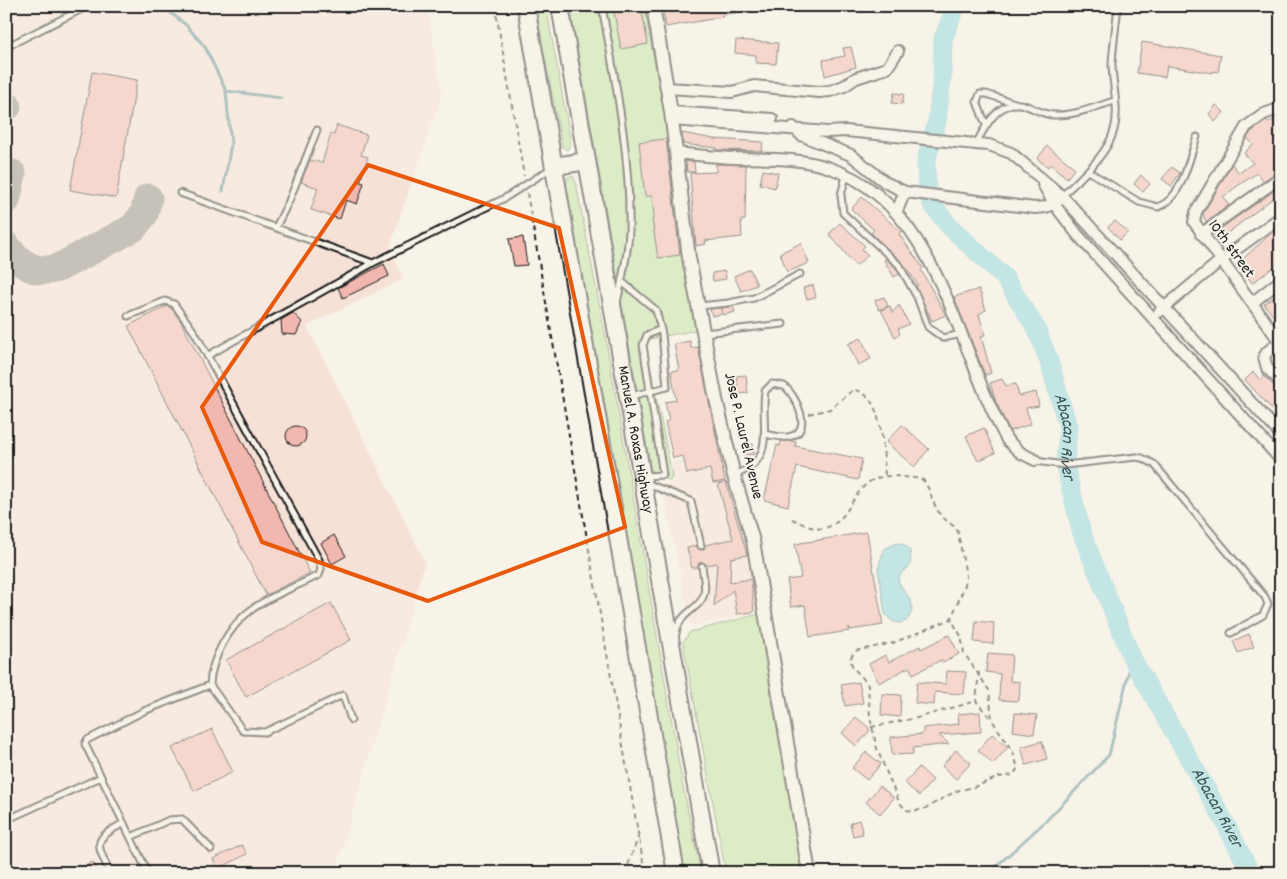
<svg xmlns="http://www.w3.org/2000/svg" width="1287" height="879" viewBox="0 0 1287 879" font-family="Dekko,sans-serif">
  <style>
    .built { fill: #f6e1d7 }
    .green { fill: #bae4a0; stroke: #6b805e }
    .water { fill: #83d4dd; stroke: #5a8a90 }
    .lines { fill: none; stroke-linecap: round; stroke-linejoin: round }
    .stream { stroke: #5a8a90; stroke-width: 3 }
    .river { stroke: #83d4dd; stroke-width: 19 }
    .taxiway { stroke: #8a8882; stroke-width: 29 }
    .building { fill: #f2b7af; stroke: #1c1c1c }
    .service-casing { stroke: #1c1c1c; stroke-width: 9 }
    .minor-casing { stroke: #1c1c1c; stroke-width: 14 }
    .tertiary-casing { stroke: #1c1c1c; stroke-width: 16 }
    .primary-casing { stroke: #1c1c1c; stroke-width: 20 }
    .path { stroke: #1c1c1c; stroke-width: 2; stroke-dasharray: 5 4; stroke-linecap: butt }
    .service { stroke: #f7f3e8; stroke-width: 5 }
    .minor { stroke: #f7f3e8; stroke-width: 10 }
    .tertiary { stroke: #f7f3e8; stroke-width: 12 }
    .primary { stroke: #f7f3e8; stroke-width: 16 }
    .marked { fill: none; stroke: #e8590c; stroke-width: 4; stroke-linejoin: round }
    .labels { text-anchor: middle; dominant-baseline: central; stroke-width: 4; stroke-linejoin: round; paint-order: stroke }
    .street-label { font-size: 16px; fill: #1c1c1c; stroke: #f7f3e8 }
    .water-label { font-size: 18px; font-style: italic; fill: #3b5356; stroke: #f7f3e8 }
  </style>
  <rect width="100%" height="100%" fill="#f7f3e8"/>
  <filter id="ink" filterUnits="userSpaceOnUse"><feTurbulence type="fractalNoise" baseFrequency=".02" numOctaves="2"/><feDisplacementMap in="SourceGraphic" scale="10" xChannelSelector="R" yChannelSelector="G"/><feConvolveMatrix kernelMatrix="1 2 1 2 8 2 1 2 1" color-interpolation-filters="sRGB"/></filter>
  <g filter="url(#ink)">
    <path class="built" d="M6 6H427L442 94 390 246 403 279 307 326 425 562 335 873H6Z
      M721 449 743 525 754 578 758 612 691 626 662 485 672 483 671 462Z"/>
    <path class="green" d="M535 6H546L568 126 571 144 567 150 562 146Z
      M570 6H644L668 134 696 330 645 340 672 476 670 481 651 470Z
      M573 176 576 183 605 334 683 787 701 873H685L678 837 610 433 566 183 568 177Z
      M759 614 803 873H726L683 642 690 632Z"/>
    <path class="water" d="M897 543C911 544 913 555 909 567L902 572 898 580C904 595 921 604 906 621 897 625 890 622 885 613L878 569 884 549Z"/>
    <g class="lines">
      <path class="stream" d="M162 6 186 25 205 47 226 91 231 144 223 191
        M226 91 281 98
        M989 873 1047 820 1109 755 1132 658"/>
      <path class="river" id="s1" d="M956 6 943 39 942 78 937 121 926 162 927 190 932 204 949 226 1004 277 1036 328 1048 358 1068 427 1065 465 1082 534 1132 658 1223 819 1251 873"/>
      <path class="taxiway" d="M6 106H7
        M6 200 12 174
        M6 246C20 264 35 275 58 268L133 228 144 214 148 198"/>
    </g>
    <path class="building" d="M613 6H641L648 44 621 49Z
      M662 6H745V11L722 15 723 17 666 27Z
      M736 40 778 43 776 64 756 63V55L735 53Z
      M1142 42 1221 55 1218 72 1213 71V73L1167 66 1165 77 1137 73Z
      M851 47 856 67 825 76 823 60 845 56 843 48Z
      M92 72 137 80 116 198 70 190Z
      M894 93 904 94 902 104 892 103Z
      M1216 105 1224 112 1215 122 1209 114Z
      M1281 115V170L1263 181 1257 173 1236 187 1223 197 1229 205 1206 222 1203 214 1232 164 1239 173 1253 163 1244 153 1253 144 1247 138 1251 132 1266 121 1268 123Z
      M337 125 367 135 361 155 368 157 360 182 364 183 357 204 346 200 340 219 311 210 318 188 301 182 310 160 322 163 331 134 334 135Z
      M682 133 714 139 763 142 762 151 717 150V148L683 144Z
      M666 139 680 255 658 258 652 219 654 218 652 196H645L639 142Z
      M1047 146 1075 168 1067 178 1050 164 1048 167 1037 159Z
      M686 161 694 162 695 172H687Z
      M716 164 746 165 745 220H741L742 237 705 241 706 244 696 246 690 173 716 172Z
      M1172 167 1180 173 1171 186 1162 179Z
      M763 170 778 173 775 188 760 184Z
      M1141 175 1150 184 1143 192 1134 184Z
      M1281 186V192L1229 232 1218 239 1213 234Z
      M862 197 901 232 899 234 923 268 921 270 946 315 932 321 916 286 918 285 903 263 871 233 874 230 851 209Z
      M1115 221 1128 232 1120 240 1108 227Z
      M840 223 865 246 862 249 868 255 856 266 829 234Z
      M1276 229 1281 234V262L1252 283 1238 263Z
      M523 237 527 265 514 266 509 239Z
      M801 243 809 263 787 272 780 253Z
      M886 259 896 268 899 274 894 277 884 260Z
      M384 264 389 276 343 298 338 288Z
      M750 269 757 285 741 291 734 276Z
      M725 271 726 279 713 281 712 273Z
      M813 285 816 297 807 299 803 288Z
      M979 289 986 310 979 314 985 335 981 336 991 373 985 375 954 297Z
      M1281 292V326L1264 304Z
      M884 297 888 306 879 310 875 300Z
      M899 305 909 324 898 329 900 334 895 337 881 310 890 306 892 313Z
      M167 306 171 308 180 320 310 573 266 595 128 326Z
      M733 306 735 312 723 315 722 308Z
      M721 308 722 314 712 316 710 309Z
      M293 313 302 322 296 335 282 334 281 320Z
      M861 338 871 359 858 365 848 344Z
      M690 341 691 348 698 347 725 481 713 483 710 469 687 474 683 456 673 458 665 422 669 421 665 402 676 400 671 371 679 370 674 344Z
      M1253 372 1261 380 1264 376 1281 393V419L1245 380Z
      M746 375 748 393 738 394 736 376Z
      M1002 379 1006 386 1016 384 1019 396 1036 392 1039 406 1026 408 1031 424 1010 431 996 402 990 383Z
      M902 425 929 449 914 467 886 442Z
      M286 436a10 10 0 1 1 20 0a10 10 0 1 1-20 0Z
      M984 428 995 453 978 461 966 436Z
      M781 441H790L796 442 795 446 862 459 858 480 797 467 788 506 764 500 777 445 780 446Z
      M753 444 754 454 743 455 742 445Z
      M726 482 747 555 731 558 730 582 751 579 754 612 737 614 733 590 714 606 717 563 706 565 701 562 698 567 692 568 687 548 697 546 701 550 705 545 733 539 718 484Z
      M867 532 883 625 850 630 849 627V631L810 637 805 605 791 607 787 580 801 578 795 544Z
      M334 535 346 556 332 564 321 543Z
      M331 603 351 640 246 697 226 660Z
      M976 621 994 623 993 644 974 642Z
      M1249 634 1254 647 1238 653 1233 641Z
      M949 635 959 654 942 663 941 660 913 674 909 667 879 683 869 664 885 655 889 662 920 646 921 649Z
      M988 653 1012 655 1010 681 1020 682 1019 701 999 700 1000 674 986 672Z
      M947 671 966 672 964 694 935 692 934 705 915 703 917 682 946 684Z
      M859 682 863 703 845 706 841 685Z
      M882 694 901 695 900 717 881 715Z
      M980 712 981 732 939 735 949 744 913 748V754L892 755 891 737 923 734V728L959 724 958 714Z
      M1015 713 1037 715 1034 734 1013 731Z
      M856 717 869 728V732L856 746 842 733Z
      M212 729 233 772 194 791 172 748Z
      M992 734 1008 747 993 764 978 750Z
      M1042 741 1047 759 1026 765 1021 747Z
      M956 750 971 763 956 779 942 766Z
      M866 752 881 764 867 780 852 768Z
      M919 767 933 780 919 796 905 783Z
      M880 786 894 798 880 814 866 802Z
      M859 820 863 834 853 836 850 823Z
      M242 845 247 854 218 869 213 859Z
      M93 862 99 873H71Z"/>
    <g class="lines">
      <defs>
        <path id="service" d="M602 6C615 80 631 156 629 231 628 255 622 279 617 303
          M6 47 88 6
          M986 125 977 102 980 94H986L1018 104
          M976 144C984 128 998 101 1020 104 1031 106 1042 115 1054 115 1074 116 1095 107 1114 101
          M1088 171 1139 202 1158 207C1183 198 1189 158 1197 137
          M846 176 841 195 843 213 899 265 917 297 928 327 943 338 962 334
          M180 193 373 263 505 198 550 169
          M1062 196C1080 178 1107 156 1114 130 1120 109 1112 85 1112 64 1113 45 1116 25 1118 6
          M276 227 289 201 317 130
          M622 282 656 310 662 334 667 387 631 396
          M699 306 728 303 754 298 800 274
          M128 316 165 301 174 304 195 333 319 560 321 569 319 575C298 586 269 596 251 610 229 626 211 659 210 685L144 711 87 740 85 744 148 873
          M704 333 783 324
          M207 356 373 263
          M1035 461 1065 465 1136 457 1142 458 1154 464 1265 597 1268 604 1263 615 1231 633
          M734 475C778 461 760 426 765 391L772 384 784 386C796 395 815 433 788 437 781 438 772 435 764 434
          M645 476 663 475 643 345 647 335 661 329
          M646 483 691 501 701 546
          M676 634C679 612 698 610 703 597 707 589 703 575 702 566
          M210 685 243 731 265 732 343 695 351 720
          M6 820 101 777
          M131 837 169 820 182 819 211 849
          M110 873C96 842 92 840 124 823"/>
        <path id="minor" d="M667 88 732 92 754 86 819 92 830 91 844 86 856 78 887 68 898 51
          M671 112 772 119
          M672 120 828 132 846 131 976 144 989 145 1011 153 1062 196 1281 435
          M793 127 801 135 851 155 885 182 905 192 1035 208 1046 207 1058 201
          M676 153C695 155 714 157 733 158 765 159 799 157 830 168 940 205 957 352 1007 440L1021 453 1035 460
          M1043 184 1054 204 1077 234 1281 460
          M896 213 905 192
          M1201 234 1281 177
          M1252 303 1281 280
          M1159 312 1220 261 1281 217
          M1281 341 1267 352 1264 357 1267 368 1281 382
          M1280 342 1194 222 1196 212 1246 127 1264 114 1281 108"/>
        <path id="tertiary" d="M653 6 671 112 689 258 716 399 734 476 753 541 809 873"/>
        <g id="primary">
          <path d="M526 6 676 873"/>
          <path id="s2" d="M560 6 711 873"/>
          <path d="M555 166 587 161"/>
        </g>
      </defs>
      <use href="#service" class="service-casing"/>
      <use href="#minor" class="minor-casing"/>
      <use href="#tertiary" class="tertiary-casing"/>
      <use href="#primary" class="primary-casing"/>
      <path class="path" d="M495 6 524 176
        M527 193 645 873
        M809 414 830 409 853 390C884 392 883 453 885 475
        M792 519C802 523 814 531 825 528 859 518 849 468 904 477 911 478 916 477 923 480 932 491 932 505 941 515 946 522 954 524 958 532L966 576 965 585 951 619 961 636 964 653 989 690 992 720 1013 752 1018 768 1013 775 999 777 974 787 956 791 924 809 912 811 906 810 899 802 877 749 870 717 868 686C864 676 852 671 850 659L855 651 893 643 951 619
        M979 672 976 701 992 720
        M871 727 917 718 976 701
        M625 873 639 835"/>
      <use href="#service" class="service"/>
      <use href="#minor" class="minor"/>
      <use href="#tertiary" class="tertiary"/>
      <use href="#primary" class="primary"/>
    </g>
  </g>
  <path d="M0 0H1287V879H0ZM368 165 559 228 625 527 428 601 262 542 202 407Z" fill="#f7f3e8" fill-opacity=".55" fill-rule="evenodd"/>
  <path class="marked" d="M368 165 559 228 625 527 428 601 262 542 202 407Z"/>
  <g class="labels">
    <g class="street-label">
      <text transform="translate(1231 249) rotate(54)">10th street</text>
      <text transform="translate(743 436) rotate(77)">Jose P. Laurel Avenue</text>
      <text stroke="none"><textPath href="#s2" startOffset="440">Manuel A. Roxas Highway</textPath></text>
    </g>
    <g class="water-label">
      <text stroke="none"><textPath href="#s1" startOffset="480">Abacan River</textPath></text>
      <text stroke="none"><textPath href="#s1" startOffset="885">Abacan River</textPath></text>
    </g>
  </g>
  <rect width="1287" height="879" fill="none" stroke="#f7f3e8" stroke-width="25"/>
  <rect x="12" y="12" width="1262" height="854" fill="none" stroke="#1c1c1c" stroke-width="2" filter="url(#ink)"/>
</svg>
